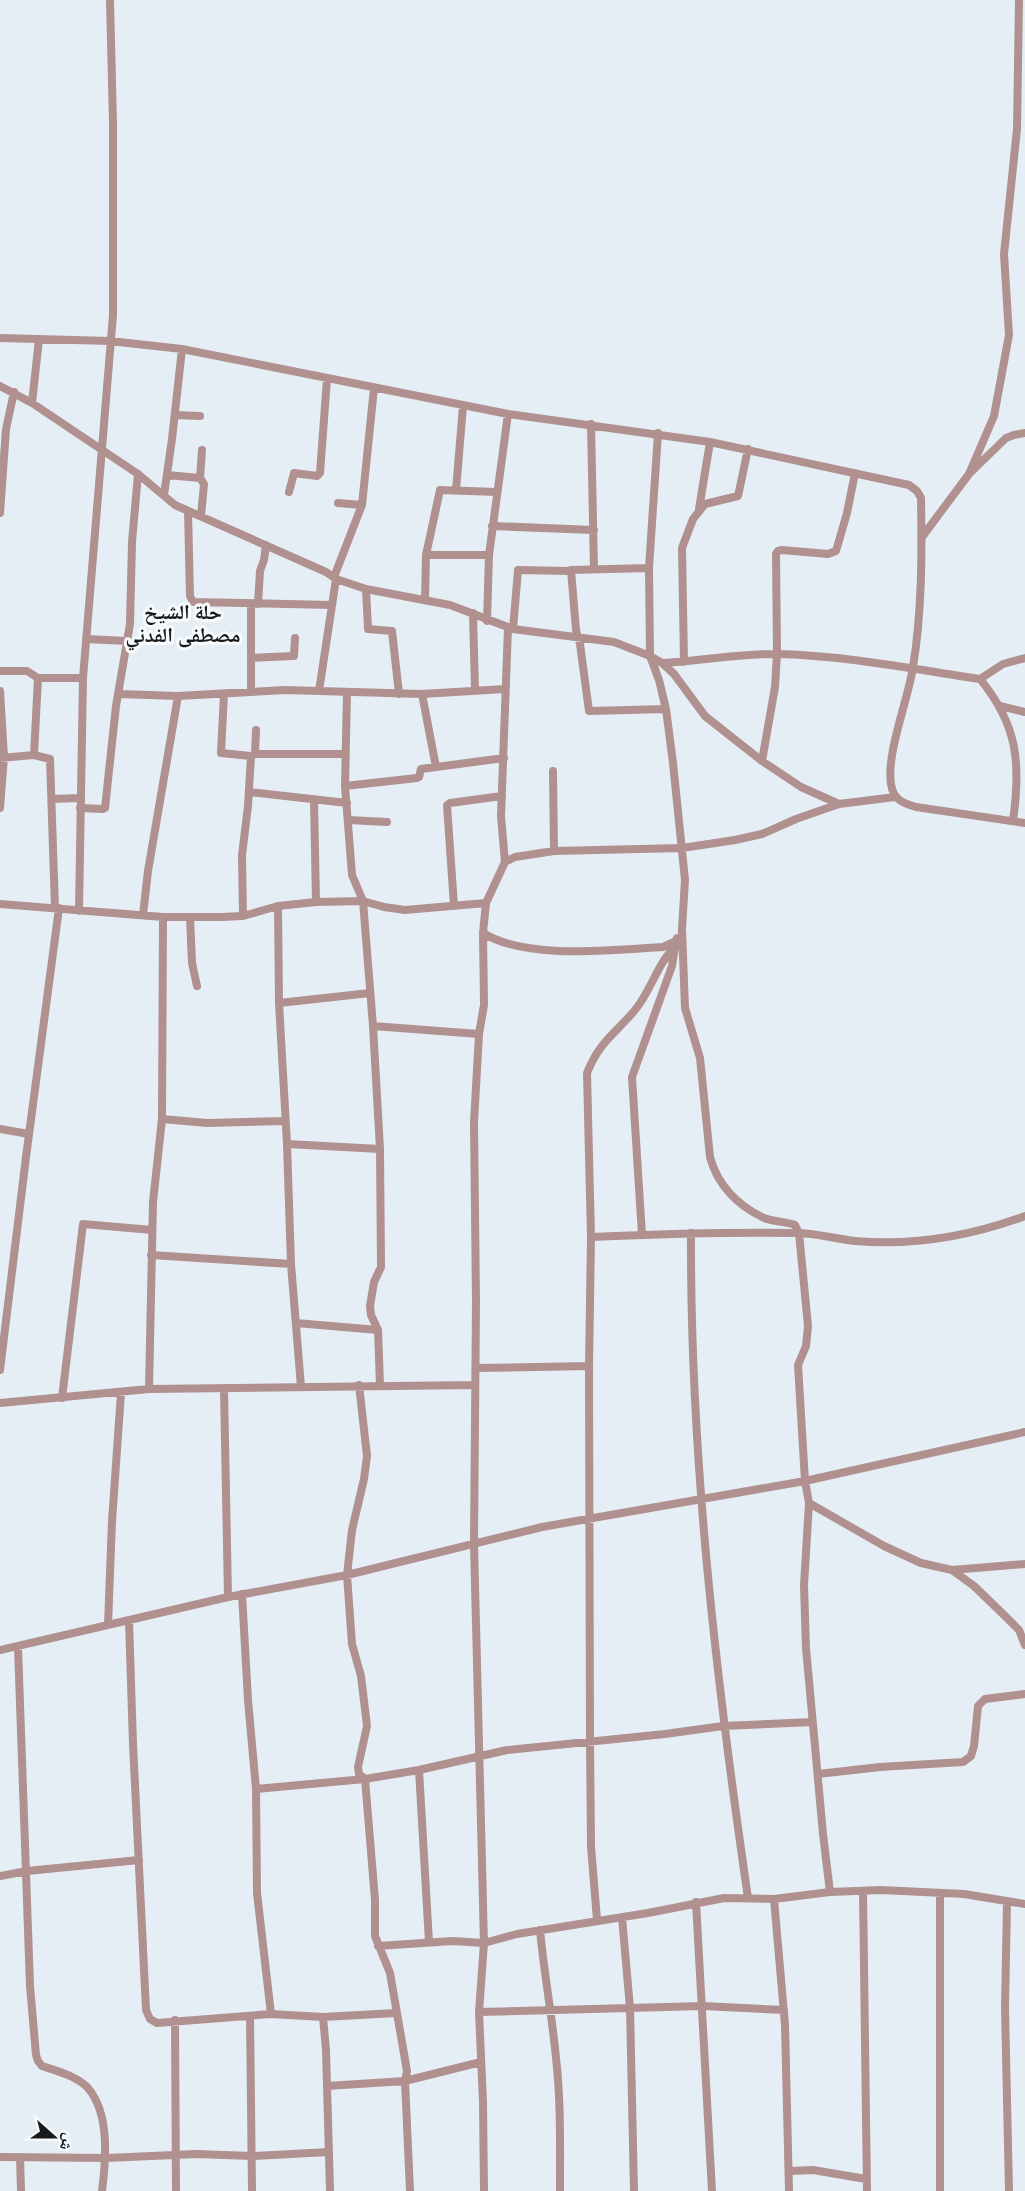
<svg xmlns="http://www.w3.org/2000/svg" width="1025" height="2191" viewBox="0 0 1025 2191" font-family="'Space Grotesk','Noto Naskh Arabic',sans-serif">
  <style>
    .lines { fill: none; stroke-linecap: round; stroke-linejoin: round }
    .minor { stroke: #b19090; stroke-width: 8 }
    .labels { text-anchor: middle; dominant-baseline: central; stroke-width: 6; stroke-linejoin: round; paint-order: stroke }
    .quarter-label { font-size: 20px; font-weight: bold; fill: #171a1d; stroke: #f7fafd }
  </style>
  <rect width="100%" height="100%" fill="#e6eef5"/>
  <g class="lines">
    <path class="minor" d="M0 338 110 341 182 349 508 414 710 442 909 485 917 491 921 498C922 554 922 612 913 667 908 700 886 754 891 784 893 799 902 803 916 807L1025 823
      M39 339 32 403 138 474 175 505 326 572 336 579 366 589 450 605 513 629 614 642 650 656 662 663 674 674 705 716 762 761 801 787 839 804
      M0 386 32 403
      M175 415 200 416
      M591 424 594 569
      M658 433 649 568 650 656 659 680 666 709 673 763 685 880 682 929 685 1008 700 1058 710 1157C717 1184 737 1205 762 1217 772 1222 784 1221 795 1225L799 1233 808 1326 806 1346 798 1365 805 1481 809 1503 804 1585 806 1648 823 1834 830 1892
      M969 474 994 416 1009 335 1004 254 1017 129 1019 0
      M167 475 200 478
      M456 490 463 406
      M289 492 294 473 317 476 320 473 327 379
      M164 495 172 439 182 349
      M338 503 362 505
      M699 509 710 442
      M188 511 190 596 193 602 331 605
      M0 513 6 429 14 392
      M201 516 204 484 200 478 202 450
      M492 526 594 530
      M922 537 969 474 1006 438 1014 435 1025 433
      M426 555H489
      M649 568 571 570 576 630 580 644 589 711 666 709
      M334 577 362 505 374 388
      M366 589 368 629 392 631 399 694
      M425 600 426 555 440 490 497 492
      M258 604 260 571 264 560 266 545
      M473 613 475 690
      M487 621 489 555 508 414
      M513 629 518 570 570 571
      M86 639 127 641
      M251 658 294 656 295 638
      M684 662 682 548 693 519 705 504 738 496 748 449
      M662 663C701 661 741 653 780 654 848 656 913 669 980 679 1018 725 1021 764 1013 821
      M0 671H27L38 678
      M980 679 1003 664 1025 658
      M0 691 4 757 0 808
      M319 691 336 579
      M251 692V604
      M347 692 345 786 352 875 363 901 373 1026 380 1149 381 1267 374 1282 370 1306 371 1315 378 1330 380 1385
      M119 694 178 696 285 690 422 694 505 689
      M224 694 221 753 251 756 255 754H345
      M422 694 436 767
      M1000 706 1025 712
      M255 754 256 730
      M34 755 38 678H83
      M0 758 34 755 50 759 55 908
      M762 761 775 687 777 654 776 554 778 551 782 550 828 554 836 551 847 513 855 473
      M553 771 554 851
      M345 786 417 778 419 777 421 769 504 758
      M249 792 347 803
      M52 799 79 798
      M314 800 316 902
      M80 808 103 809 105 808 116 706 130 624 132 542 138 474
      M348 820 387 822
      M505 862 501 816 508 628
      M0 904 163 917H221L243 916 278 906 316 902 363 901 384 907 405 910 486 903
      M278 906 279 1003 287 1144 291 1264 301 1387
      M454 906 447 805 450 803 502 796
      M79 911 83 678 113 315V123L110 0
      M143 915 148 871 178 696
      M243 916 242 855 248 806 251 756
      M190 917 192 963 197 986
      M483 933C526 960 612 950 663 947L676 941 677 938
      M279 1003 370 993
      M373 1026 479 1034
      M162 1119 207 1123 285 1121
      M0 1129 29 1134
      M287 1144 380 1149
      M691 1233C690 1456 716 1678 748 1898
      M642 1235 632 1077 672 966 675 947
      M591 1237C659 1234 728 1232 796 1233 816 1233 835 1239 855 1241 913 1246 971 1236 1025 1216
      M151 1255 291 1264
      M296 1323 378 1330
      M476 1368 589 1366
      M0 1370 26 1157 59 908
      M359 1385 367 1456 364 1479 352 1530 347 1575 352 1644 361 1676 367 1726 358 1767 359 1774 365 1779
      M224 1388 228 1597
      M149 1389 153 1202 162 1119 163 917
      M62 1398 83 1224 152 1230
      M0 1403 149 1389 475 1385
      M809 1503 884 1546 921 1563 952 1570 974 1586 1004 1615 1019 1630 1025 1645
      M952 1570 1025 1564
      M242 1594 248 1700 256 1789 257 1893 271 2014
      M129 1621 133 1744 146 2010 150 2019 157 2023 271 2014 323 2017 396 2013
      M108 1625 112 1521 121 1393
      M18 1647 30 1986 36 2055 38 2061 42 2066C57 2071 77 2076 88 2088 110 2114 106 2160 102 2191
      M0 1650 228 1597 347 1575 542 1527 805 1481 1025 1432
      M419 1770 429 1942
      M818 1774 880 1767 963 1762 971 1756 974 1746 978 1706 985 1699 1025 1694
      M256 1789 365 1779
      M0 1876 27 1871 139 1860
      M863 1891 867 2191
      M940 1893V2191
      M774 1899 785 2025 789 2191
      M696 1902 712 2191
      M1007 1902 1005 2008 1009 2191
      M597 1920 591 1846 590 1740 589 1366 591 1237 587 1073C600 1041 614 1035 635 1010 651 991 657 964 675 947L676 941
      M540 1930C544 1973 552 2015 556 2058 561 2101 560 2147 560 2191
      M378 1946 453 1941 484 1943 517 1934 648 1913 724 1898 774 1899 830 1892 881 1890 964 1894 1025 1904
      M479 2012 630 2008 622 1917
      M250 2016 252 2191
      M323 2017 326 2050 330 2191
      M175 2020 176 2191
      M327 2086 405 2081 407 2071 390 1973 375 1936V1900L365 1779 419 1770 507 1750 665 1734 723 1726 812 1722
      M0 2157 107 2158 196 2154 252 2156 329 2152
      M20 2157 21 2191
      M789 2171 813 2170 866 2179
      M410 2191 405 2081 481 2062
      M484 2191 483 2102 479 2012 484 1943 474 1544 476 1301 474 1122 479 1034 484 1005 483 933 486 903 505 862 515 857 554 851 682 848 735 840 762 834 796 819 839 804 895 797
      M634 2191 630 2008 703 2006 784 2010"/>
  </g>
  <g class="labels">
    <g class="quarter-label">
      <text x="183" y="612">حلة الشيخ<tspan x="183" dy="23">مصطفى الفدني</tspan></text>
    </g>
  </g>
  <g transform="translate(54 2137) rotate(111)" stroke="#f7fafd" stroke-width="4.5" paint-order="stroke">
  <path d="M0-4.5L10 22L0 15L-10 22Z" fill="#171a1d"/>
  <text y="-9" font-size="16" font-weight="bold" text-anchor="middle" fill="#171a1d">ش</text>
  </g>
</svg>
